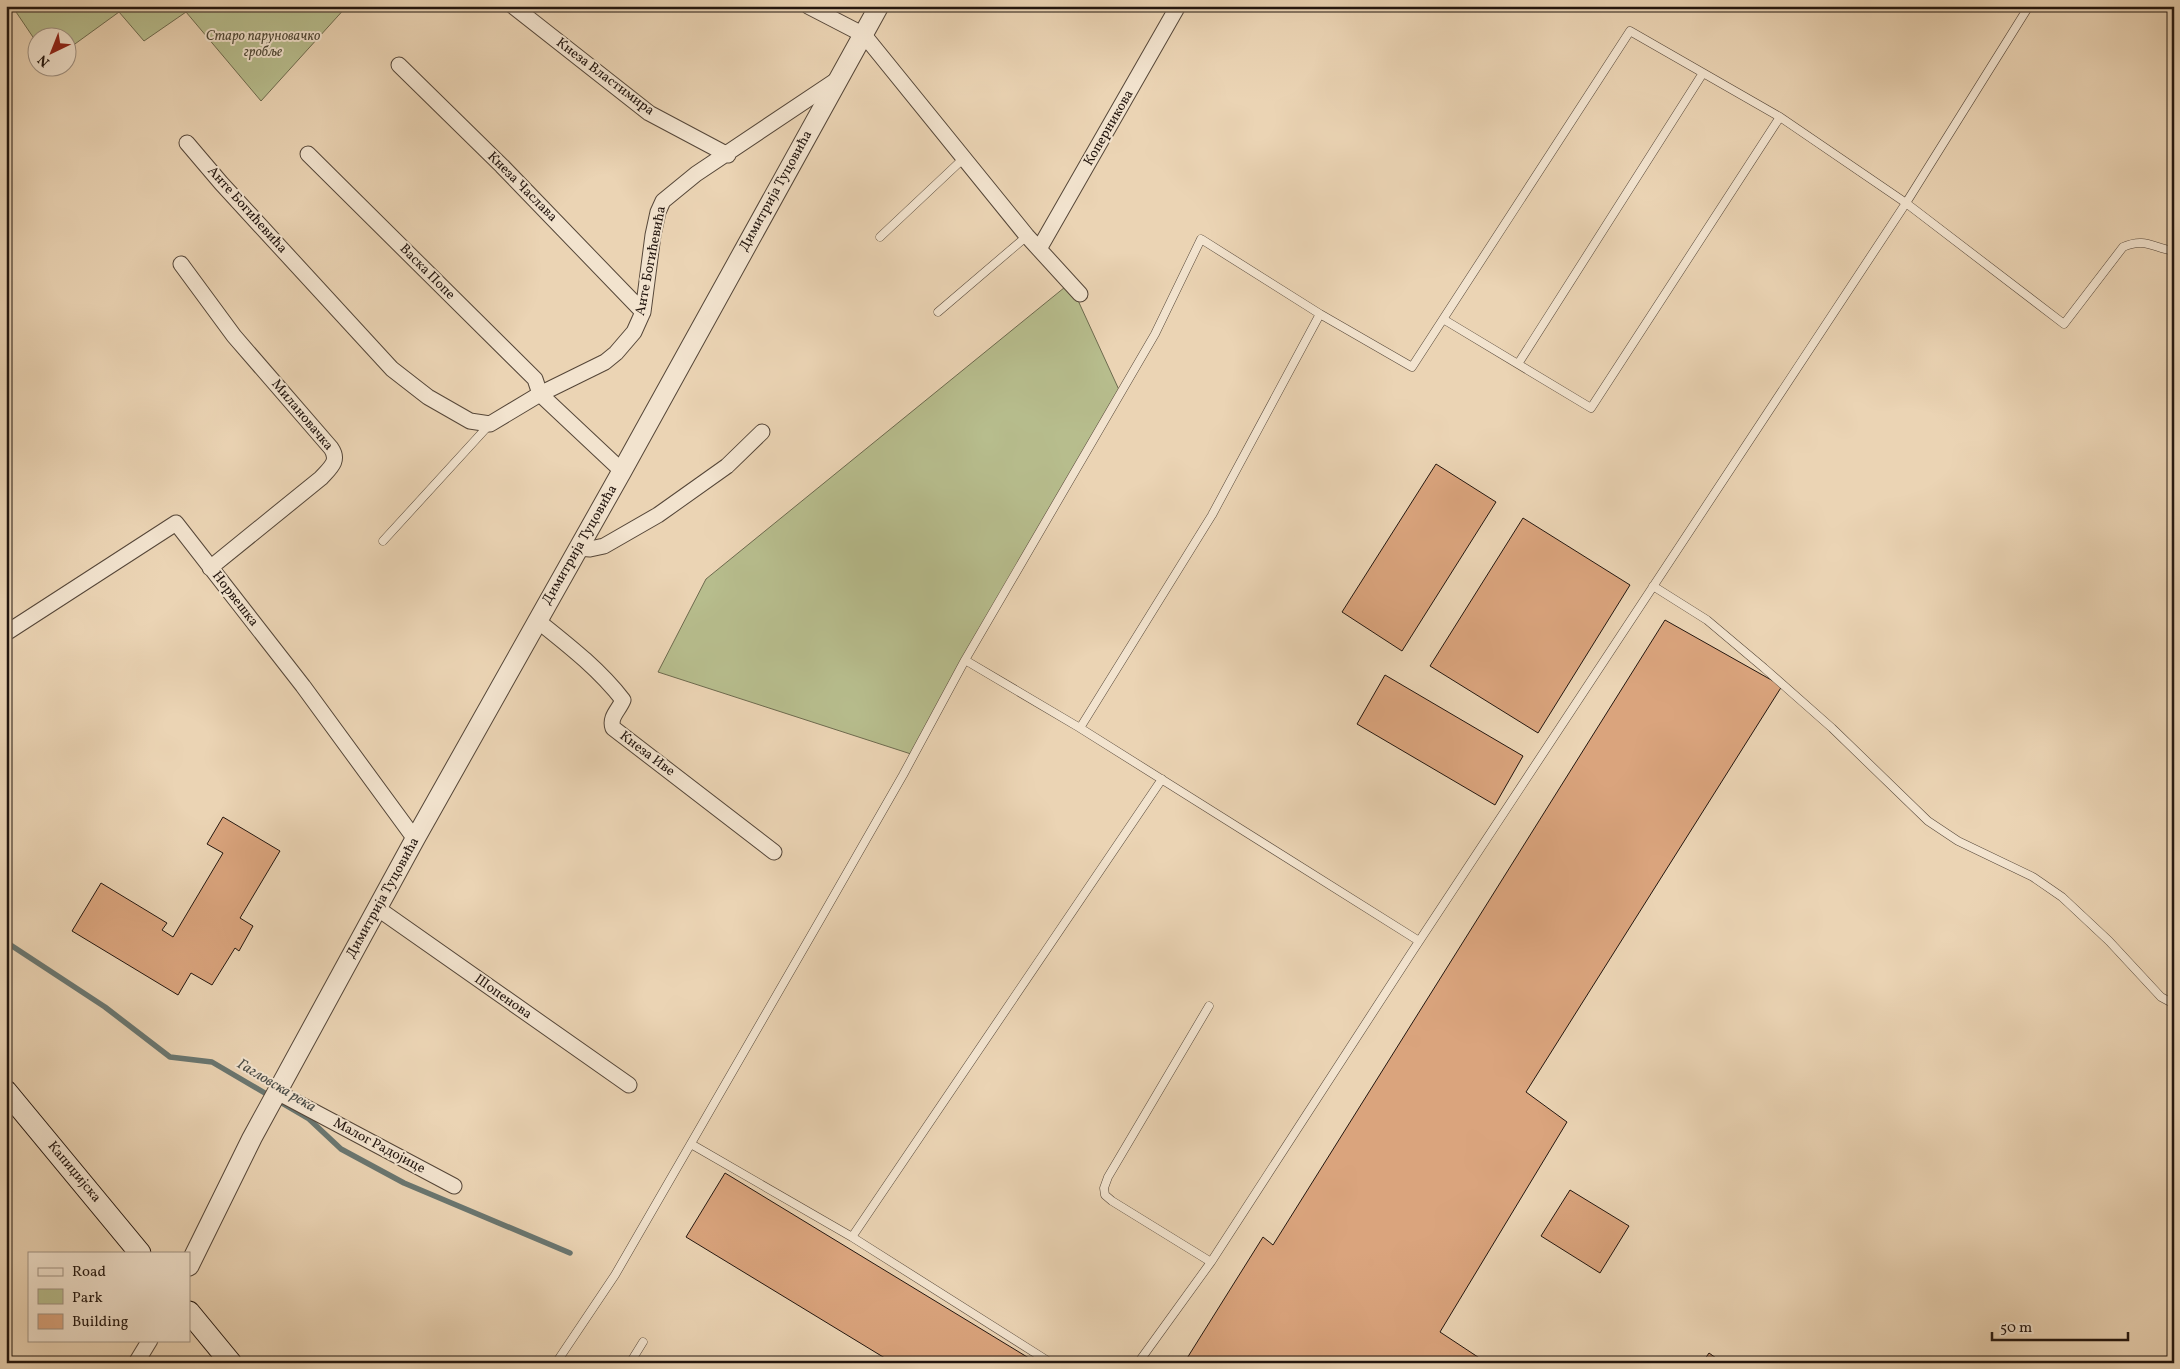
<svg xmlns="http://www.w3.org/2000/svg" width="2180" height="1369" viewBox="0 0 2180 1369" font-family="Vollkorn,serif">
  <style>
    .green { fill: #b7bd8d; stroke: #6d6a4e }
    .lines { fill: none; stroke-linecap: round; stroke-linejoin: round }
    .stream { stroke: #6a7771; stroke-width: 5.5 }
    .building { fill: #daa47d; stroke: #23160f }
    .service-casing { stroke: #554638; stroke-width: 9 }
    .minor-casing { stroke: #554638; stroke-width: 17 }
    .tertiary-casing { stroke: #554638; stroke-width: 21 }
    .secondary-casing { stroke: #23160f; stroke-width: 23 }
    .service { stroke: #f2e3ce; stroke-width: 8 }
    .minor { stroke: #f2e3ce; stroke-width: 15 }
    .tertiary { stroke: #f2e3ce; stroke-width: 19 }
    .secondary { stroke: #f2e3ce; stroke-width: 21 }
    .labels { text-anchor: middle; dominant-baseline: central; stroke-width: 4; stroke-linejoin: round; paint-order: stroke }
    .park-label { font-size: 14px; font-style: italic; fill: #4f4835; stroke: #f2e3ce }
    .street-label { font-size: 14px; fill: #23160f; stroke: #f2e3ce }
    .water-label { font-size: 15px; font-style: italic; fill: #4c4e48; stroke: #f2e3ce }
  </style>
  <rect width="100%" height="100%" fill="#ebd4b4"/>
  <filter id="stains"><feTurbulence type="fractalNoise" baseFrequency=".004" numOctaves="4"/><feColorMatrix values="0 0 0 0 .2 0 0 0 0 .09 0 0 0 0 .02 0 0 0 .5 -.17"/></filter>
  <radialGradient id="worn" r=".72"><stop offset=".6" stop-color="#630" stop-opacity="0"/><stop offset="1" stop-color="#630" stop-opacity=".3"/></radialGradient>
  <path class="green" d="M12 6H347L261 101 186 12 144 41 119 12 68 49V38H38L37 43Z
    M1070 283 1120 392 911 754 658 672 706 579Z"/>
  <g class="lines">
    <path class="stream" d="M6 942 105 1007 170 1057 212 1062 309 1119 341 1149 404 1183 570 1253"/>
  </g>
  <path class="building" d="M1436 464 1496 502 1402 651 1342 612Z
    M1523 518 1630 585 1538 733 1430 666Z
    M1665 620 1782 686 1526 1092 1567 1122 1440 1332 1487 1363H1184L1263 1237 1273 1245Z
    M1385 675 1523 756 1495 805 1357 724Z
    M223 817 280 851 240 918 253 926 239 951 235 948 212 985 191 973 178 995 72 931 101 883 167 923 162 930 173 937 223 853 207 844Z
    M725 1173 1037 1363H893L686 1237Z
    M1570 1190 1629 1226 1600 1273 1541 1236Z
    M1709 1353 1723 1363H1702Z"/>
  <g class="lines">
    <defs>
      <path id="service" d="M2029 6 1906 203 2064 324 2123 247C2145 237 2153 248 2174 251
        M880 237 964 158
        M938 312 1027 236
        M1443 319 1591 408 1780 117
        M1518 364 1703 73
        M383 541 490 424
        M1653 586 1707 620 1764 668 1832 728 1928 821 1958 841 2033 877 2062 897 2109 941 2161 997 2174 1004
        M965 660 1080 728 1419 941
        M1209 1006 1108 1177 1104 1188 1105 1195 1112 1201 1211 1262
        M691 1144 852 1237 1051 1363
        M852 1237 1162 779
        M556 1363 615 1275 820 920 903 775 965 660 1155 334 1201 239 1320 314 1212 515 1080 728
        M630 1363 643 1342
        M1138 1363 1211 1262 1412 952 1906 203 1780 117 1630 31 1412 367 1320 314"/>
      <path id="minor" d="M513 6 649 113 728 155
        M808 6 864 35 1027 236 1080 294
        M399 65 502 166 643 312
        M187 143 221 183 392 369 428 397 470 421 490 424 540 394 605 362 616 353 634 332 643 312 653 235 658 212 663 201 696 174 838 79
        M308 154 535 379 540 394
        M1039 249 1178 6
        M181 264 234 336 331 448C340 461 330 468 321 478L210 568
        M540 394 622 471
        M578 548 590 549 604 546 658 515 727 466 762 432
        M538 621C568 645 599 669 623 700 619 710 609 717 613 728L774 852
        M6 633 176 523 303 686 415 839
        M377 908 629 1085
        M277 1092 454 1186
        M136 1363 150 1340"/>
      <path id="tertiary" d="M189 1266 252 1138 415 839 622 471 879 6"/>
      <path id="secondary" d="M6 1091 140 1253
        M189 1312 231 1363"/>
    </defs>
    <use href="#service" class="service-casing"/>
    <use href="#minor" class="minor-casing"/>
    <use href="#tertiary" class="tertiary-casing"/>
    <use href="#secondary" class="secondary-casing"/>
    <use href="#service" class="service"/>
    <use href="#minor" class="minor"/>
    <use href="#tertiary" class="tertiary"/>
    <use href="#secondary" class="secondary"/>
  </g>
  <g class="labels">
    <g class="park-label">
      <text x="263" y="36">Старо паруновачко<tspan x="263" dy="16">гробље</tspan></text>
    </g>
    <g class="street-label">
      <text transform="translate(605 77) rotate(37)">Кнеза Властимира</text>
      <text transform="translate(1109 128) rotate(-60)">Коперникова</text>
      <text transform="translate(522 187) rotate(45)">Кнеза Часлава</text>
      <text transform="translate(776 191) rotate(-61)">Димитрија Туцовића</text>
      <text transform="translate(247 210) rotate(48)">Анте Богићевића</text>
      <text transform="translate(651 261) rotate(-79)">Анте Богићевића</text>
      <text transform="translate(427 272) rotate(45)">Васка Попе</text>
      <text transform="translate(302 415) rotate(50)">Милановачка</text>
      <text transform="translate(580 545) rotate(-60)">Димитрија Туцовића</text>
      <text transform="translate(235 599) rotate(52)">Норвешка</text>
      <text transform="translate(647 754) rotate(37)">Кнеза Иве</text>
      <text transform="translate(383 898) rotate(-61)">Димитрија Туцовића</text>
      <text transform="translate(503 997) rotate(35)">Шопенова</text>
      <text transform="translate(379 1146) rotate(28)">Малог Радојице</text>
      <text transform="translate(74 1172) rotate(50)">Капиџијска</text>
    </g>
    <g class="water-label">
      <text transform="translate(276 1086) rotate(31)">Гагловска река</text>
    </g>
  </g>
  <rect width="2180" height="1369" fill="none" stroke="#ebd4b4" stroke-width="25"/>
  <rect x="8" y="8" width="2165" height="1354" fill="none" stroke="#23160f" stroke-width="2.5"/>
  <rect x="12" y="12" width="2155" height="1344" fill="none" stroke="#23160f"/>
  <rect x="28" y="1252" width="162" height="90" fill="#f2e3ce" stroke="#9f9182"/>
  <rect x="38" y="1268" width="25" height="8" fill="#f2e3ce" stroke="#9f9182"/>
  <text x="72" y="1276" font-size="15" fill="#23160f">Road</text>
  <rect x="38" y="1289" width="25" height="15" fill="#b7bd8d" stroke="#9f9182"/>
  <text x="72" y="1302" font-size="15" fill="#23160f">Park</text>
  <rect x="38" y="1314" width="25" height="15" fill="#daa47d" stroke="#9f9182"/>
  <text x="72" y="1326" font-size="15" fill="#23160f">Building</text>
  <g transform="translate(52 52) rotate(223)"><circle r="24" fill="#f2e3ce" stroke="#9f9182"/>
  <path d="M0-4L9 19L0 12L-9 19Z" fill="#8f2418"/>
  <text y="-8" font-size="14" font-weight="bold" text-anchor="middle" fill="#23160f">N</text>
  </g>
  <path d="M1992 1332v8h136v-8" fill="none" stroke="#23160f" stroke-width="2.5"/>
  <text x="2000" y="1332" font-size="15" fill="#23160f" stroke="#f2e3ce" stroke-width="4" paint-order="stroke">50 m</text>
  <rect width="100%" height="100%" filter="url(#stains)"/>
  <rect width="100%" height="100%" fill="url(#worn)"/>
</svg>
